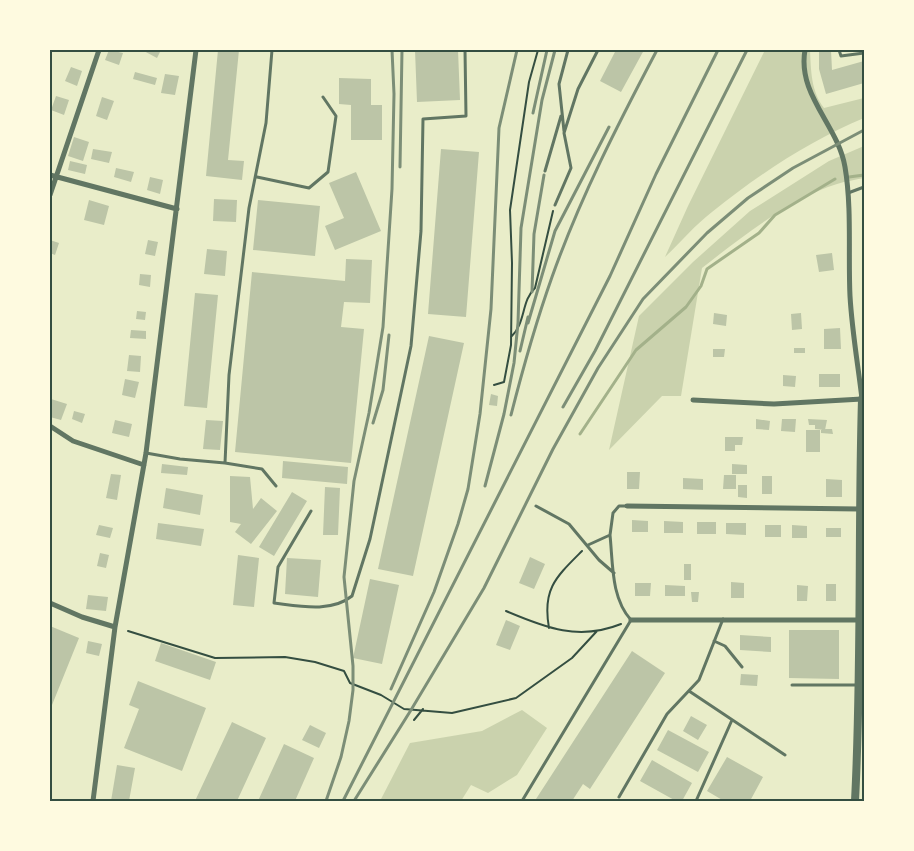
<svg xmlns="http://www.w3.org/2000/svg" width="914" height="851" viewBox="0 0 914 851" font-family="Montserrat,sans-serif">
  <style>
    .green { fill: #cad2ad }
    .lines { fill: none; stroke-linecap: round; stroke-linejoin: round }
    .stream { stroke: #a3b18a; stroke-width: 3 }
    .building { fill: #bcc5a7 }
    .path { stroke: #344e41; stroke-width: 2 }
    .service { stroke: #617663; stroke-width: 3 }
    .minor { stroke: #617663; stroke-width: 5 }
    .tertiary { stroke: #617663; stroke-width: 8 }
    .rail { stroke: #7c8e77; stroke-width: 3 }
    .neatline { fill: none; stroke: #344e41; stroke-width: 2 }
  </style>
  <rect width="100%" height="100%" fill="#e9edc9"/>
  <path class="green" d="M765 50H810C811 71 811 91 824 108L864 98V118C809 141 758 175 712 212 695 225 681 242 665 257L688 206Z
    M864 146V178C855 180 846 181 837 184 792 197 739 239 702 268L681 396H662L609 450 639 316 693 262 750 211 829 161Z
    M522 710 547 728 517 775 488 793 471 785 461 801H380L410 743 482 731Z"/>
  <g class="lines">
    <path class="stream" d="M849 177 864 175
      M580 434 636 350 686 307 701 286 707 269 759 233 775 215 835 179"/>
  </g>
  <path class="building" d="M109 50 123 53 119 65 105 60Z
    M142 50H161L157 58Z
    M218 50H239L228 160 244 161 242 180 206 176Z
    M415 50H458L460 100 417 102Z
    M616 50H644L621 92 600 81Z
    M819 50H831L832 70 864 61V83L826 94 819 69Z
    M71 67 82 71 77 86 65 81Z
    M135 72 157 78 155 85 133 79Z
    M165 74 179 76 175 95 161 93Z
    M339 78 371 79V105H382V140H351V105L339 104Z
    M56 96 69 100 64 115 51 110Z
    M102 97 114 101 107 120 96 116Z
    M74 137 89 142 83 161 68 156Z
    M93 149 112 152 109 163 91 159Z
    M441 149 479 152 466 317 428 314Z
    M70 161 87 165 85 174 68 170Z
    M116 168 134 172 131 182 114 177Z
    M356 172 381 231 335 250 325 226 344 218 329 183Z
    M150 177 163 180 160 194 147 190Z
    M214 199 237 200 236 222 213 221Z
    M89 200 109 206 104 225 84 220Z
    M258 200 320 206 315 256 253 250Z
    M50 240 59 243 55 255 50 253Z
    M148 240 158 242 155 256 145 254Z
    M207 249 227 251 225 276 204 274Z
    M832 253 834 270 819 272 816 255Z
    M346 259 372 260 370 303 344 302 341 327 364 329 351 463 235 452 252 272 345 281Z
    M140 274 151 275 150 287 139 285Z
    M195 293 218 295 207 408 184 406Z
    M137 311 146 312 145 320 136 319Z
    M714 313 727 315 726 326 713 324Z
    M801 313 802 329 792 330 791 314Z
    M840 328 841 349H824V329Z
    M131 330 146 331V339L130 338Z
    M429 336 464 343 413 576 378 569Z
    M794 348H805V353H794Z
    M713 349H725L724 357H713Z
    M129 355 141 356 140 372 127 371Z
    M819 374H840V387H819Z
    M783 375 796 376 795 387 783 386Z
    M125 379 139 382 135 398 122 395Z
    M491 394 498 396 497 406 489 405Z
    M51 399 67 404 61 420 50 417Z
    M74 411 85 414 82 423 72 419Z
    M756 419 770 421 769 430 756 429Z
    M782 419H796L795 432 781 431Z
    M808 419 827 420 825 430 815 429V425H809Z
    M115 420 132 424 129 437 112 433Z
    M206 420 223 421 220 450 203 449Z
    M826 429H832L833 434 821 433V430Z
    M806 430H820V452H806Z
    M725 437H743L742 445H735V451H725Z
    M283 461 348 467 347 484 282 478Z
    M162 464 188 467 187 475 161 473Z
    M732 464 747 465V474H732Z
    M627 472H640L639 489H627Z
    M111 474 121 475 117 500 106 498Z
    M724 475H736V489H723Z
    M230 476 250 477 253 509 261 498 277 511 251 544 235 532 241 524 230 522Z
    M762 476H772V494H762Z
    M683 478 703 479V490L683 489Z
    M826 479 842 480V497H826Z
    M738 485H747V498L738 497Z
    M325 487 340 488 338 535H323Z
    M166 488 203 495 200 515 163 508Z
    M292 492 307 501 274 556 259 547Z
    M632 520 648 521V532H632Z
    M664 521 683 522V533H664Z
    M697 522H716V534H697Z
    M158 523 204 529 201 546 156 539Z
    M726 523H746V535L726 534Z
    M99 525 113 528 110 538 96 535Z
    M765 525H781V537H765Z
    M792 525 807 526V538H792Z
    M826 528H841V537H826Z
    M100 553 109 555 106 568 97 566Z
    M238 555 259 558 254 607 233 605Z
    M530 557 545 564 534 589 519 583Z
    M287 558 321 560 318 597 285 594Z
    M684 564H691V580H684Z
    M370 579 399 585 382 664 353 658Z
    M731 582 744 583V598H731Z
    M635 583H651L650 596H635Z
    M826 584H836V601H826Z
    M665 585 685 586V596H665Z
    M797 585 808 586 807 601H797Z
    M691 592H699L698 602H692Z
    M88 595 108 597 106 611 86 609Z
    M506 620 520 626 510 650 496 645Z
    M50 626 79 638 50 710Z
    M789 630H839V679L789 678Z
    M740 635 771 637V652L740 650Z
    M88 641 102 644 99 656 86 653Z
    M161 643 216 662 210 680 155 661Z
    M632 651 665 673 590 789 583 784 572 801H539L536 799Z
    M741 674 758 675 757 686 740 685Z
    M138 681 206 708 182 771 124 748 139 709 129 705Z
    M691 716 707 725 698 740 683 731Z
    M232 722 266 738 237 801H195Z
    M310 725 326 733 319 748 302 740Z
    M668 730 709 752 698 772 657 750Z
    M284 744 314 758 295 801H258Z
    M727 757 763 777 750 801H724L707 791Z
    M652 760 692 783 682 801H676L640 781Z
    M117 765 135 768 129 801H111Z"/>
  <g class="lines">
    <path class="path" d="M511 337C526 323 521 301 535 288L553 211
      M494 385 504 382 511 345 512 263 510 210 529 82 538 50
      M506 611C546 628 579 641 621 624
      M549 628C542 589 556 577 582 551
      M128 631 215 658 285 657 315 662 344 671 350 683 381 695 404 709 452 713 516 698 572 658 597 631
      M414 720 423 709"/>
    <path class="service" d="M839 50 841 56 864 53
      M564 131 559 84 568 50
      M545 171 561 116
      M257 177 309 188 328 172 336 116 323 97
      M848 193 864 187
      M555 205 571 168 564 133 578 89 598 50
      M146 453 180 459 225 463 229 375 249 208 266 123 272 50
      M225 463 262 469 276 486
      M536 506 569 524 599 560 614 573
      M311 511 278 567 274 603C299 606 331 613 352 596L370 539 411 346 421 231 423 119 466 116 465 50
      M588 545 610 535 613 513 619 506H627
      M714 641 725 646 742 667
      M792 685H859
      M689 691 785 755
      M619 797 667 714 699 680 723 619
      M522 801 631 620C611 598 613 564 610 535
      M696 801 732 720"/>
    <path class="minor" d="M50 175 177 209
      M50 195 99 50
      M693 400 774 404 862 399C858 365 852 331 850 296 848 255 852 208 845 167 838 125 797 95 805 50
      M50 426 73 441 144 465
      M627 506 859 509
      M50 603 82 617 115 627
      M631 620H859
      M93 801 115 627 146 453 196 50"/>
    <path class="tertiary" d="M855 801C862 667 858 533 862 399H864"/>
    <path class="rail" d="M533 113 547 50
      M400 167 402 50
      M532 292 534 234 544 175
      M528 323 555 231 609 127
      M520 351 528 317
      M563 407 595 351 747 50
      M511 415C523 368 536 322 552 277 580 198 618 124 657 50
      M373 423 383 390 389 335
      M485 486 504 414 514 363 518 323 521 228 542 100 555 50
      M391 689 434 592 458 524 468 489 480 414 491 309 499 128 517 50
      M326 801 341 757 349 721 353 690V666L344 577 354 481 369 413 383 327 392 189 394 94 392 50
      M343 801 610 276 656 174 718 50
      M354 801 411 710 484 588 553 449 598 368 643 299 707 233 748 198 793 168 864 130"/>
  </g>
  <rect width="914" height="851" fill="none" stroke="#fefae0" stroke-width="102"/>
  <rect x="51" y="51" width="812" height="749" class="neatline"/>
</svg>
